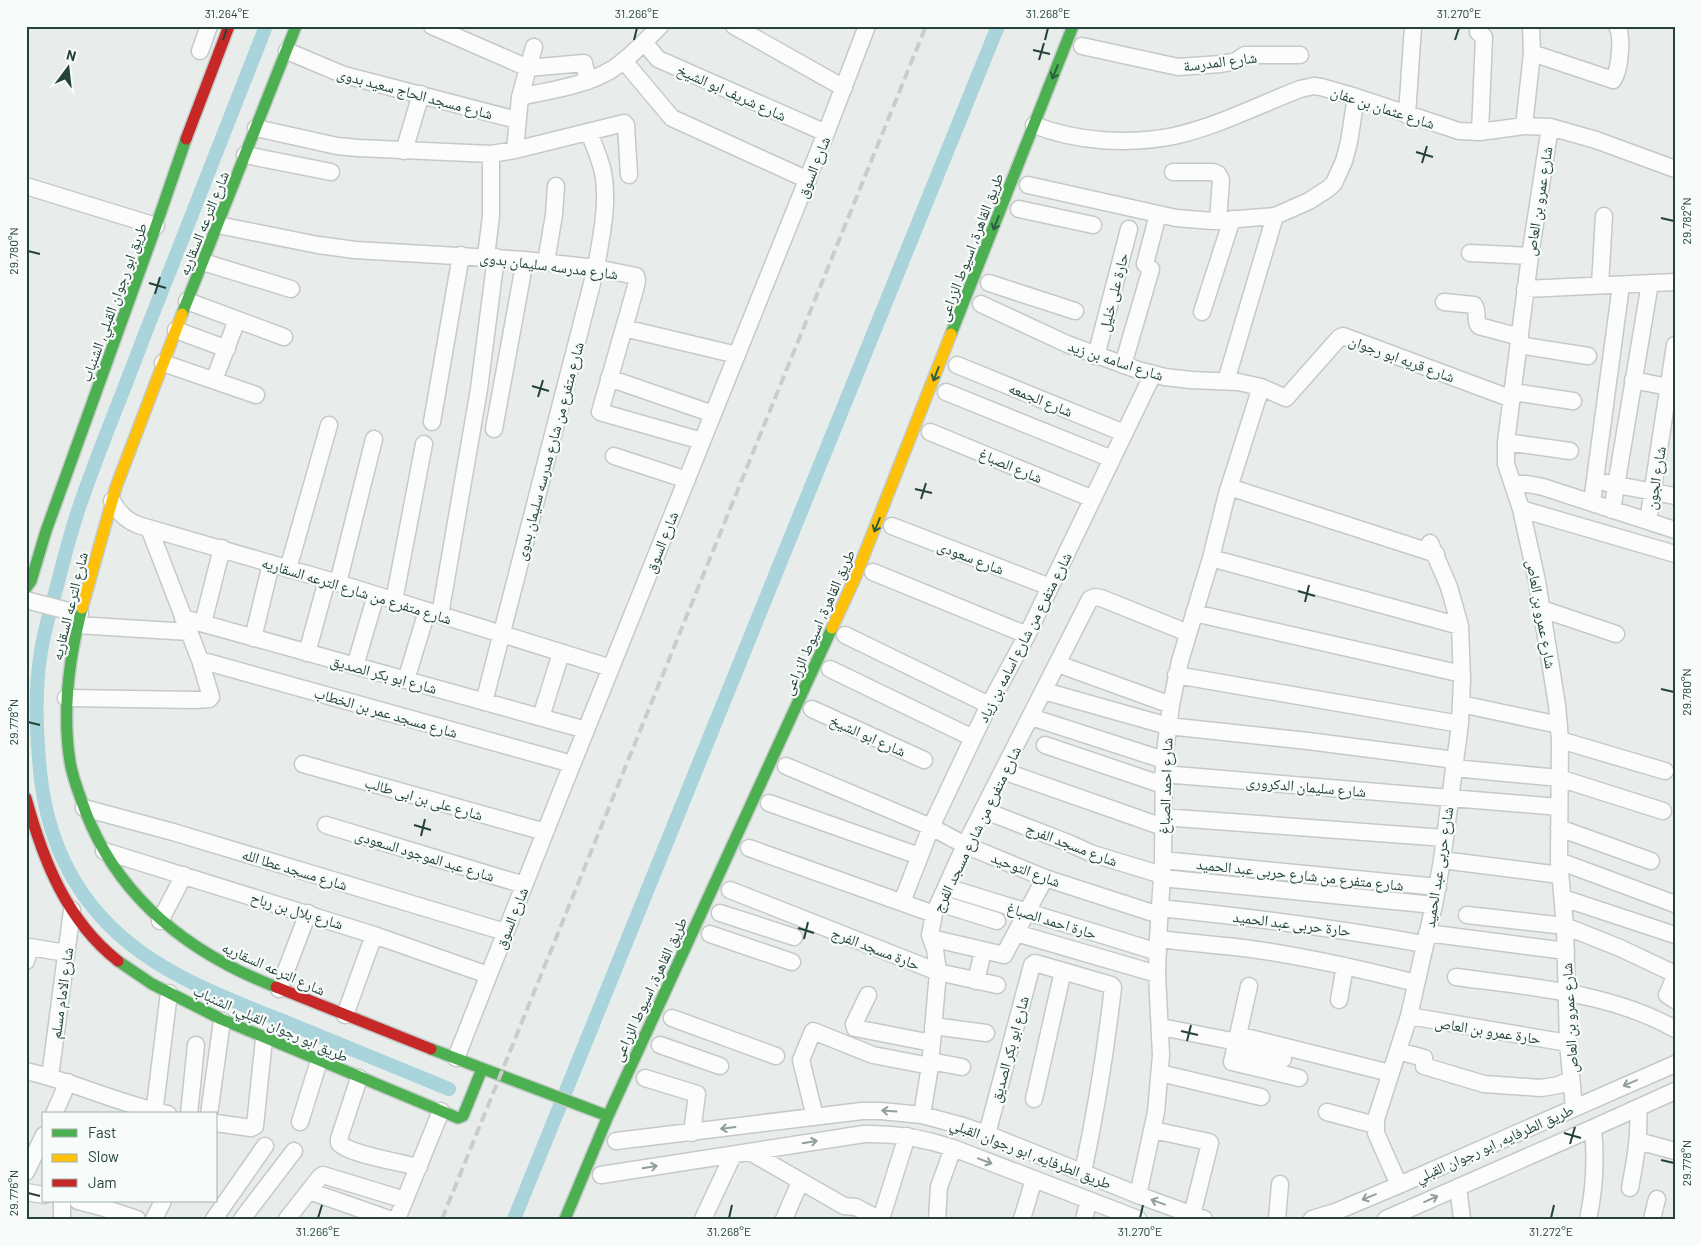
<svg xmlns="http://www.w3.org/2000/svg" width="1701" height="1245" viewBox="0 0 1701 1245" font-family="Barlow,'Noto Naskh Arabic',sans-serif">
  <style>
    .lines { fill: none; stroke-linecap: round; stroke-linejoin: round }
    .canal { stroke: #a9d4db; stroke-width: 14 }
    .street-casing { stroke: #c5cac8; stroke-width: 19 }
    .fast-casing { stroke: #c3cbc8; stroke-width: 14 }
    .slow-casing { stroke: #c3cbc8; stroke-width: 14 }
    .jam-casing { stroke: #c3cbc8; stroke-width: 14 }
    .street { stroke: #fcfcfc; stroke-width: 16 }
    .fast { stroke: #4caf50; stroke-width: 11 }
    .slow { stroke: #ffc107; stroke-width: 11 }
    .jam { stroke: #c62828; stroke-width: 11 }
    .rail { stroke: #c9cdcc; stroke-width: 4; stroke-dasharray: 10 5; stroke-linecap: butt }
    .oneway { stroke: #2e5d40 }
    .oneway2 { stroke: #909f9b }
    .ticks { fill: none; stroke: #24423a; stroke-width: 2 }
    .labels { text-anchor: middle; dominant-baseline: central; stroke-width: 4.5; stroke-linejoin: round; paint-order: stroke }
    .street-label { font-size: 15px; fill: #24423a; stroke: #f7fbf9 }
    .neatline { fill: none; stroke: #24423a; stroke-width: 2 }
    .ticks-label { font-size: 12px; text-anchor: middle; fill: #24423a }
  </style>
  <rect width="100%" height="100%" fill="#e8edeb"/>
  <g class="lines">
    <path class="canal" d="M266 26C225 130 184 235 143 339 123 393 100 447 81 502 71 530 64 558 57 586 50 610 43 634 40 658 35 692 36 725 39 759 43 820 63 878 107 923 155 973 225 998 288 1023 341 1045 395 1067 449 1089
      M514 1219 998 26"/>
    <defs>
      <path id="street" d="M432 26 528 68 584 63 588 81
        M734 26 844 88
        M1479 26 1478 32 1484 37 1480 132
        M644 42 658 59 826 133
        M1082 46 1178 67 1221 64 1236 61 1245 55H1300
        M200 51 209 26
        M287 51 344 75 517 120
        M1532 53 1613 80C1620 70 1623 37 1617 26
        M624 61 672 118 808 180
        M520 97C551 90 584 86 611 70 630 58 645 41 660 26
        M1407 115 1413 26
        M1034 125C1077 142 1129 145 1174 136 1218 126 1259 105 1300 89L1314 86 1321 87 1356 97 1459 131 1480 132 1524 126 1550 127 1596 140 1675 169
        M1524 126 1532 53 1531 26
        M1550 127 1530 256 1506 442V464L1521 509 1537 581 1557 705 1560 740 1559 861 1565 926 1568 1043 1574 1108
        M256 128 337 146 358 148 491 154 515 150 624 123 626 125 629 175
        M515 150 520 97 534 47
        M404 151 421 94
        M245 155 331 172
        M1173 172H1213L1218 174 1221 180 1218 220
        M1028 185 1176 218 1213 221 1275 216 1309 201 1329 188 1334 183 1344 161 1349 142 1356 97
        M26 186 156 226
        M1019 209 1093 225
        M218 225 318 245 355 250 525 260 596 268 636 276 637 280 636 286 600 412 702 441
        M1470 253 1530 256
        M486 256 491 216V154
        M203 262 291 289
        M546 262 554 215 556 186
        M989 283 1075 311
        M1600 285 1604 216
        M1525 289 1675 282
        M187 301 284 337
        M1444 302 1474 305C1479 312 1474 320 1479 326L1520 337
        M981 304 1067 344 1138 370 1165 377 1191 380 1238 382 1261 387 1286 398 1339 338 1343 336 1512 399
        M1202 312 1232 219
        M624 328 737 355
        M176 330 227 349
        M1519 345 1588 356
        M1096 356 1129 229
        M163 363 256 395
        M957 365 1124 433
        M1123 365 1151 269 1145 264 1158 214
        M609 378 713 414
        M214 380 237 320
        M1633 380 1668 387
        M1226 381 1275 216
        M946 392 1112 459
        M1513 392 1573 401
        M432 422 461 255
        M494 429 525 260
        M930 432 1093 499
        M1506 442 1570 451
        M614 456 687 480
        M1607 483 1675 496
        M1513 484H1527L1543 487 1675 530
        M1229 487 1436 554
        M112 501C118 512 125 520 138 525L338 583 611 668
        M1592 502 1621 285
        M1521 509 1675 554
        M1612 510 1650 283
        M1648 521 1675 345
        M892 526 1050 587
        M1211 558 1460 626
        M288 569 329 425
        M873 572 1027 635
        M338 583 374 439
        M26 600 80 614
        M394 601 424 444
        M1542 609 1616 634
        M1194 613 1462 674
        M440 615 479 389 496 257
        M183 618 586 730
        M203 623 222 548
        M77 625 189 632
        M845 635 989 705
        M253 638 271 564
        M307 653 327 580
        M200 660 572 764
        M1058 664 1171 705
        M355 666 376 595
        M830 669 973 738
        M1176 675 1460 724
        M406 680 427 611
        M1044 691 1168 726 1308 741 1455 760
        M66 698 195 700 209 699 211 697 200 660 149 528
        M484 702 596 268C601 237 609 204 603 172 600 159 594 145 589 132
        M1461 704 1559 725
        M812 709 924 760
        M541 717 561 653
        M1031 717 1164 760
        M1560 740 1665 771
        M1045 745 1163 785
        M303 764 545 832
        M786 766 931 827 965 845 1045 878 1159 915
        M1454 768 1559 778 1663 811
        M1003 771 1163 827
        M1163 774 1559 807
        M769 803 919 856
        M84 808 173 832 505 932
        M983 810 1066 842 1093 854 1162 875
        M1163 817 1445 838
        M326 825 524 885
        M1559 828 1651 861
        M749 848 934 914
        M104 851 374 935 488 975
        M1163 860 1438 887
        M1442 860 1560 875
        M1559 861 1675 904
        M1162 878 1434 905
        M946 887 1158 952
        M730 890 938 972 997 985
        M1563 898 1675 935
        M902 902 931 827 973 738 989 705 1027 635 1153 374
        M939 903 997 921
        M1159 908C1248 917 1336 928 1424 944
        M720 913 794 937
        M1467 915 1565 926 1620 948 1675 974
        M160 921 184 875
        M1016 933 1157 974
        M1427 933 1566 951
        M710 934 792 962
        M931 938 1004 955 1045 878
        M1158 939C1183 942 1209 944 1235 947 1296 954 1357 968 1416 983
        M26 961 30 947 66 953
        M1456 977C1528 987 1610 992 1675 1029
        M1675 977 1667 995 1675 1000
        M976 981 983 951
        M1249 986 1232 1062 1299 1078
        M279 989 308 913
        M868 995 854 1024 855 1028 932 1043
        M1339 1000 1345 966
        M345 1015 374 935
        M1409 1016 1568 1043
        M672 1018 776 1056
        M933 1026 986 1033
        M1161 1027 1237 1042
        M1238 1035 1390 1073
        M660 1045 720 1066
        M1235 1048 1283 1059
        M1398 1051 1424 1058V1066L1484 1084 1541 1088 1559 1085 1571 1079
        M456 1058 559 797 826 133 867 26
        M930 1061 962 1067
        M26 1071C75 1082 119 1104 168 1114
        M1160 1073 1261 1097
        M50 1077 72 910
        M359 1078 339 1139V1143C349 1154 401 1163 419 1167
        M645 1078 697 1094 692 1133
        M1034 1099 1063 971
        M1327 1112 1375 1125
        M54 1114 68 1082
        M154 1114 169 993
        M189 1114 196 1045
        M209 1114 222 1021
        M922 1115 930 1066 938 972 935 949 930 935 934 914 965 845 1090 599 1095 597 1101 598 1188 633
        M815 1117 801 1060 813 1031 873 1055 930 1066
        M300 1122 319 1061
        M216 1123 251 1128 255 1126 264 1039
        M1153 1130 1209 1142 1210 1143 1191 1219
        M987 1134 1032 965 1035 963 1111 985 1113 987C1106 1049 1096 1111 1083 1172
        M616 1141 862 1111H881L922 1115 963 1126 987 1134 1138 1195 1204 1219
        M1638 1141 1675 1151
        M750 1152 844 1206 856 1207 878 1219
        M26 1172 44 1135
        M601 1175 864 1134C895 1133 924 1138 953 1148L1138 1219
        M1399 1185 1379 1140 1376 1133V1119L1409 1016 1434 905 1442 860 1460 724 1462 680 1460 626 1449 587 1430 543
        M1458 1187 1462 1219
        M1630 1188C1635 1161 1640 1136 1638 1108
        M309 1191 389 1219
        M26 1192 44 1195
        M1138 1195 1156 1112 1161 1055 1157 974 1158 939 1163 860 1164 760 1171 705 1180 661 1211 558 1227 494 1261 387
        M78 1201 101 1207 137 1219
        M62 1219V1201
        M154 1219 163 1201
        M214 1219 265 1146
        M242 1219 294 1151
        M287 1219 320 1177 323 1175 405 1200
        M397 1219 441 1111
        M703 1219 733 1155
        M784 1219 800 1182
        M881 1219 907 1136
        M937 1219 939 1187 953 1148
        M1022 1219 1034 1179
        M1084 1219 1089 1200
        M1277 1219 1280 1184
        M1312 1219 1335 1212 1399 1185 1675 1064
        M1386 1219 1593 1128 1675 1091
        M1588 1219C1595 1188 1596 1159 1593 1128
        M1652 1219 1657 1199"/>
      <path id="fast" d="M182 314 296 26
        M951 334 1073 26
        M26 588 31 581 46 531 156 226 186 139
        M82 608C69 658 62 711 70 762 73 780 80 796 86 813 120 900 191 954 276 987
        M118 961 152 984 221 1019 458 1118 463 1116 482 1069
        M431 1049 608 1116
        M565 1219 608 1116 832 628"/>
      <path id="slow" d="M82 608 116 487 182 314
        M832 628 855 578 951 334"/>
      <path id="jam" d="M186 139 229 26
        M26 798C43 860 66 920 118 961
        M276 987 431 1049"/>
    </defs>
    <use href="#street" class="street-casing"/>
    <use href="#fast" class="fast-casing"/>
    <use href="#slow" class="slow-casing"/>
    <use href="#jam" class="jam-casing"/>
    <use href="#street" class="street"/>
    <use href="#fast" class="fast"/>
    <use href="#slow" class="slow"/>
    <use href="#jam" class="jam"/>
    <path class="rail" d="M442 1219 926 26"/>
  </g>
  <defs><path id="oneway-shaft" d="M-6 0H5M1.5-3L5.5 0L1.5 3" fill="none" stroke-width="1.6" stroke-linecap="round" stroke-linejoin="round" transform="scale(1.25)"/></defs>
  <g class="oneway">
    <use href="#oneway-shaft" transform="translate(1055 72) rotate(112)"/>
    <use href="#oneway-shaft" transform="translate(996 223) rotate(111)"/>
    <use href="#oneway-shaft" transform="translate(936 374) rotate(111)"/>
    <use href="#oneway-shaft" transform="translate(877 525) rotate(112)"/>
  </g>
  <g class="oneway2">
    <use href="#oneway-shaft" transform="translate(1630 1083) rotate(157)"/>
    <use href="#oneway-shaft" transform="translate(889 1111) rotate(-176)"/>
    <use href="#oneway-shaft" transform="translate(728 1128) rotate(173)"/>
    <use href="#oneway-shaft" transform="translate(810 1142) rotate(-9)"/>
    <use href="#oneway-shaft" transform="translate(985 1161) rotate(21)"/>
    <use href="#oneway-shaft" transform="translate(650 1167) rotate(-9)"/>
    <use href="#oneway-shaft" transform="translate(1369 1197) rotate(158)"/>
    <use href="#oneway-shaft" transform="translate(1431 1199) rotate(-24)"/>
    <use href="#oneway-shaft" transform="translate(1158 1202) rotate(-160)"/>
  </g>
  <path class="ticks" d="M223 40 227 28M634 40 637 28M1045 40 1048 28M1455 40 1459 28M1033 50 1050 54M1039 60 1044 43M1416 152 1433 157M1422 163 1427 146M1661 218 1674 221M28 251 40 254M149 283 166 288M155 294 160 277M532 386 549 391M538 397 543 380M915 489 932 493M921 499 926 483M1298 591 1315 596M1305 602 1309 585M1661 689 1674 692M28 722 40 725M414 825 431 830M421 836 425 819M798 928 814 933M804 939 808 922M1181 1031 1198 1035M1187 1041 1191 1025M1564 1133 1581 1138M1570 1144 1575 1127M1661 1160 1674 1163M28 1193 40 1196M318 1218 322 1205M729 1218 732 1205M1140 1218 1143 1205M1551 1218 1554 1205"/>
  <g class="labels">
    <g class="street-label">
      <text transform="translate(1220 61) rotate(-7)">شارع المدرسة</text>
      <text transform="translate(732 92) rotate(24)">شارع شريف ابو الشيخ</text>
      <text transform="translate(415 93) rotate(15)">شارع مسجد الحاج سعيد بدوى</text>
      <text transform="translate(1383 107) rotate(18)">شارع عثمان بن عفان</text>
      <text transform="translate(813 167) rotate(-68)">شارع السوق</text>
      <text transform="translate(1538 201) rotate(-81)">شارع عمرو بن العاص</text>
      <text transform="translate(203 223) rotate(-68)">شارع الترعه السقاريه</text>
      <text transform="translate(970 247) rotate(-69)">طريق القاهرة, اسيوط الزراعى</text>
      <text transform="translate(549 265) rotate(7)">شارع مدرسه سليمان بدوى</text>
      <text transform="translate(1113 292) rotate(-76)">حارة على خليل</text>
      <text transform="translate(113 302) rotate(-70)">طريق ابو رجوان القبلي, الشنباب</text>
      <text transform="translate(1402 358) rotate(20)">شارع قريه ابو رجوان</text>
      <text transform="translate(1116 360) rotate(18)">شارع اسامه بن زيد</text>
      <text transform="translate(1041 399) rotate(22)">شارع الجمعه</text>
      <text transform="translate(549 451) rotate(-75)">شارع متفرع من شارع مدرسه سليمان بدوى</text>
      <text transform="translate(1011 465) rotate(23)">شارع الصباغ</text>
      <text transform="translate(1655 478) rotate(-81)">شارع الجون</text>
      <text transform="translate(661 542) rotate(-68)">شارع السوق</text>
      <text transform="translate(971 557) rotate(21)">شارع سعودى</text>
      <text transform="translate(357 590) rotate(17)">شارع متفرع من شارع الترعه السقاريه</text>
      <text transform="translate(69 606) rotate(-76)">شارع الترعه السقاريه</text>
      <text transform="translate(1542 614) rotate(80)">شارع عمرو بن العاص</text>
      <text transform="translate(818 622) rotate(-66)">طريق القاهرة, اسيوط الزراعى</text>
      <text transform="translate(1024 637) rotate(-63)">شارع متفرع من شارع اسامه بن زياد</text>
      <text transform="translate(384 674) rotate(15)">شارع ابو بكر الصديق</text>
      <text transform="translate(386 712) rotate(16)">شارع مسجد عمر بن الخطاب</text>
      <text transform="translate(868 735) rotate(24)">شارع ابو الشيخ</text>
      <text transform="translate(1165 786) rotate(-88)">شارع احمد الصباغ</text>
      <text transform="translate(1306 786) rotate(5)">شارع سليمان الدكرورى</text>
      <text transform="translate(424 798) rotate(16)">شارع على بن ابى طالب</text>
      <text transform="translate(976 829) rotate(-64)">شارع متفرع من شارع مسجد الفرج</text>
      <text transform="translate(1072 844) rotate(21)">شارع مسجد الفرج</text>
      <text transform="translate(425 855) rotate(17)">شارع عبد الموجود السعودى</text>
      <text transform="translate(1438 867) rotate(-81)">شارع حربى عبد الحميد</text>
      <text transform="translate(295 869) rotate(17)">شارع مسجد عطا الله</text>
      <text transform="translate(1026 869) rotate(21)">شارع التوحيد</text>
      <text transform="translate(1300 874) rotate(6)">شارع متفرع من شارع حربى عبد الحميد</text>
      <text transform="translate(297 910) rotate(17)">شارع بلال بن رباح</text>
      <text transform="translate(511 918) rotate(-68)">شارع السوق</text>
      <text transform="translate(1052 920) rotate(17)">حارة احمد الصباغ</text>
      <text transform="translate(1292 923) rotate(7)">حارة حربى عبد الحميد</text>
      <text transform="translate(876 948) rotate(21)">حارة مسجد الفرج</text>
      <text transform="translate(274 968) rotate(24)">شارع الترعه السقاريه</text>
      <text transform="translate(649 989) rotate(-65)">طريق القاهرة, اسيوط الزراعى</text>
      <text transform="translate(61 993) rotate(-82)">شارع الامام مسلم</text>
      <text transform="translate(1569 1018) rotate(-93)">شارع عمرو بن العاص</text>
      <text transform="translate(271 1023) rotate(24)">طريق ابو رجوان القبلي, الشنباب</text>
      <text transform="translate(1488 1030) rotate(9)">حارة عمرو بن العاص</text>
      <text transform="translate(1009 1049) rotate(-75)">شارع ابو بكر الصديق</text>
      <text transform="translate(1494 1143) rotate(-24)">طريق الطرفايه, ابو رجوان القبلي</text>
      <text transform="translate(1031 1153) rotate(21)">طريق الطرفايه, ابو رجوان القبلي</text>
    </g>
  </g>
  <rect width="1701" height="1245" fill="none" stroke="#f7fbf9" stroke-width="55"/>
  <rect x="42" y="1112" width="175" height="90" fill="#f7fbf9" stroke="#a3b1ad"/>
  <rect x="52" y="1129" width="25" height="8" fill="#4caf50" stroke="#a3b1ad"/>
  <text x="88" y="1138" font-size="15" fill="#24423a">Fast</text>
  <rect x="52" y="1154" width="25" height="8" fill="#ffc107" stroke="#a3b1ad"/>
  <text x="88" y="1162" font-size="15" fill="#24423a">Slow</text>
  <rect x="52" y="1179" width="25" height="8" fill="#c62828" stroke="#a3b1ad"/>
  <text x="88" y="1188" font-size="15" fill="#24423a">Jam</text>
  <g transform="translate(68 68) rotate(15)" stroke="#f7fbf9" stroke-width="4" paint-order="stroke">
  <path d="M0-4L9 19L0 12L-9 19Z" fill="#24423a"/>
  <text y="-8" font-size="14" font-weight="bold" text-anchor="middle" fill="#24423a">N</text>
  </g>
  <rect x="28" y="28" width="1646" height="1190" class="neatline"/>
  <g class="ticks-label">
    <text x="227" y="18">31.264°E</text>
    <text x="637" y="18">31.266°E</text>
    <text x="1048" y="18">31.268°E</text>
    <text x="1459" y="18">31.270°E</text>
    <text transform="translate(1687 221) rotate(-90)" y="4">29.782°N</text>
    <text transform="translate(14 251) rotate(-90)" y="4">29.780°N</text>
    <text transform="translate(1687 692) rotate(-90)" y="4">29.780°N</text>
    <text transform="translate(14 722) rotate(-90)" y="4">29.778°N</text>
    <text transform="translate(1687 1163) rotate(-90)" y="4">29.778°N</text>
    <text transform="translate(14 1193) rotate(-90)" y="4">29.776°N</text>
    <text x="318" y="1236">31.266°E</text>
    <text x="729" y="1236">31.268°E</text>
    <text x="1140" y="1236">31.270°E</text>
    <text x="1551" y="1236">31.272°E</text>
  </g>
</svg>
